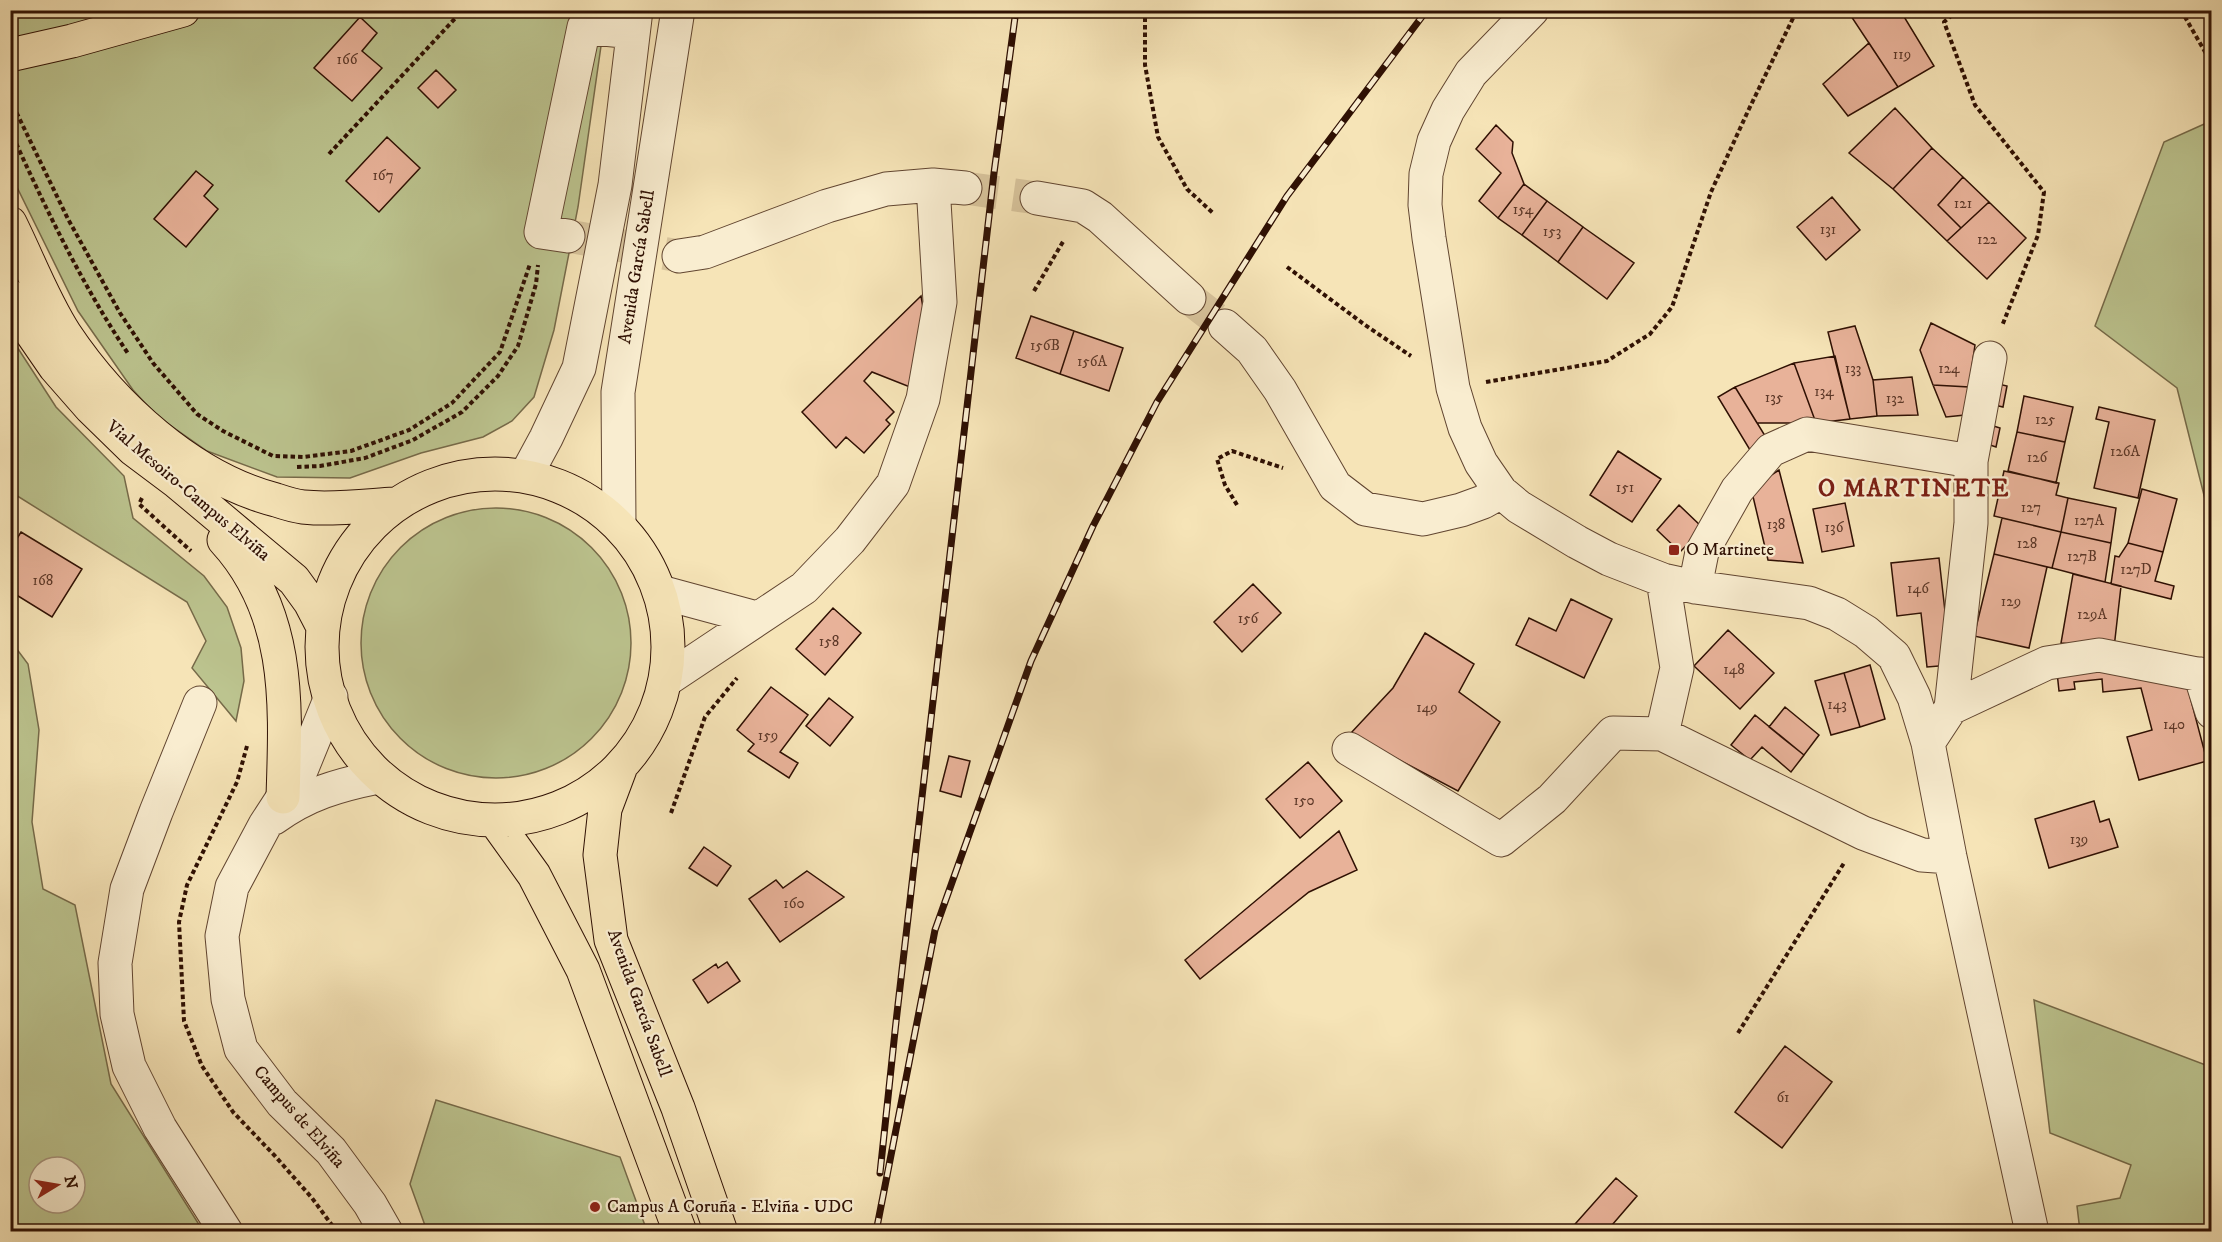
<svg xmlns="http://www.w3.org/2000/svg" width="2222" height="1242" viewBox="0 0 2222 1242" font-family="'IM FELL DW Pica',serif">
  <style>
    .green { fill: #bcc48f; stroke: #766a49; stroke-width: 1.5; fill-rule: evenodd }
    .building { fill: #e8b299; stroke: #2f1003; stroke-width: 1.5 }
    .lines { fill: none; stroke-linecap: round; stroke-linejoin: round }
    .minor-tunnel { stroke: #d8c49c; stroke-width: 33; stroke-dasharray: 33 16; stroke-linecap: butt }
    .minor-casing { stroke: #614530; stroke-width: 35 }
    .major-casing { stroke: #2f1003; stroke-width: 35 }
    .highway-casing { stroke: #2f1003; stroke-width: 35 }
    .path { stroke: #2f1003; stroke-width: 4; stroke-dasharray: 4.5 3; stroke-linecap: butt }
    .minor { stroke: #f9edd0; stroke-width: 33 }
    .major { stroke: #f6e4b7; stroke-width: 33 }
    .highway { stroke: #f6e4b7; stroke-width: 33 }
    .rail-casing { stroke: #2f1003; stroke-width: 7 }
    .rail { stroke: #f9edd0; stroke-width: 4.5; stroke-dasharray: 14; stroke-linecap: butt }
    .poi-dot { fill: #8f2418; stroke: #f9edd0; stroke-width: 2 }
    .labels { text-anchor: middle; dominant-baseline: central; stroke-width: 4.5; stroke-linejoin: round; paint-order: stroke }
    .number-label { font-size: 15px; fill: #5d3828 }
    .street-label { font-size: 18px; fill: #2f1003; stroke: #f9edd0 }
    .poi-label { font-size: 18px; fill: #2f1003; stroke: #f9edd0; text-anchor: start }
    .district-label { font-size: 24px; font-weight: bold; letter-spacing: 1.5px; fill: #7a1f14; stroke: #f9edd0 }
  </style>
  <rect width="100%" height="100%" fill="#f6e4b7"/>
  <filter id="stains"><feTurbulence type="fractalNoise" baseFrequency=".00333" numOctaves="4"/><feColorMatrix values="0 0 0 0 .2 0 0 0 0 .09 0 0 0 0 .02 0 0 0 .5 -.17"/></filter>
  <radialGradient id="worn" r=".72"><stop offset=".6" stop-color="#630" stop-opacity="0"/><stop offset="1" stop-color="#630" stop-opacity=".3"/></radialGradient>
  <path class="green" d="M10 11H606L578 207 554 330 534 397 512 421 483 437 421 453 350 478 277 477 207 451 157 416 133 390 78 311 11 175Z
    M2211 121V523L2177 388 2095 326 2164 142Z
    M10 336 56 407 124 476 133 518 204 576 227 607 241 648 244 681 236 721 192 668 206 641 187 602 11 492Z
    M361 643a135 135 0 1 1 270 0a135 135 0 1 1-270 0Z
    M10 640 28 664 39 730 32 822 43 889 75 905 111 1084 203 1231H11ZM39 1167H75V1203H39Z
    M2034 1000 2211 1067V1231H2080L2077 1206 2120 1198 2131 1165 2050 1133Z
    M436 1100 620 1157 647 1231H427L410 1184Z"/>
  <path class="building" d="M1847 10H1900L1934 66 1898 87Z
    M360 17 377 33 362 51 382 68 352 101 314 68Z
    M1869 43 1898 87 1848 116 1823 84Z
    M436 70 456 90 438 108 418 88Z
    M1895 108 1932 148 1893 189 1849 153Z
    M1496 125 1513 142 1512 153 1524 184 1498 218 1479 201 1501 173 1476 149Z
    M387 137 420 168 379 212 346 181Z
    M1932 148 1963 177 1938 205 1961 228 1947 241 1893 189Z
    M196 171 213 185 204 196 218 209 186 247 154 219Z
    M1963 177 1989 202 1961 228 1938 205Z
    M1524 184 1547 201 1522 235 1498 218Z
    M1832 197 1860 230 1826 260 1797 227Z
    M1547 201 1583 227 1558 262 1522 235Z
    M1989 202 2026 238 1987 279 1947 241Z
    M1583 227 1634 263 1607 299 1558 262Z
    M921 296 926 324 915 389 872 372 864 381 894 412 886 420 890 424 864 453 846 437 836 448 802 412Z
    M1031 316 1074 331 1060 374 1016 358Z
    M1931 323 1975 345 1969 387 1933 385 1920 350Z
    M1855 326 1873 380 1877 416 1850 419 1828 332Z
    M1074 331 1123 348 1109 391 1060 374Z
    M1835 356 1850 419 1816 423 1794 363Z
    M1794 363 1816 423H1757L1735 387Z
    M1912 377 1918 415 1877 416 1873 380Z
    M1990 382 2007 386 2003 407 1986 403Z
    M1933 385 1969 387 1965 415 1946 417Z
    M1735 387 1767 439 1750 450 1718 397Z
    M2024 396 2073 407 2065 442 2017 432Z
    M2099 407 2155 420 2138 498 2094 488 2109 422 2096 419Z
    M1984 423 2000 428 1996 447 1984 443Z
    M2017 432 2065 442 2056 483 2008 471Z
    M1618 451 1661 479 1632 522 1590 495Z
    M1779 470 1803 563 1768 560 1751 488Z
    M2004 471 2059 483 2056 495 2068 498 2061 532 1994 516Z
    M2142 489 2177 499 2163 552 2128 543Z
    M2068 498 2116 508 2111 543 2061 532Z
    M1845 503 1854 546 1822 552 1813 509Z
    M1679 505 1703 528 1680 552 1657 530Z
    M2002 518 2061 532 2052 568 1994 554Z
    M21 532 82 569 52 617 10 591V550Z
    M2061 532 2111 543 2105 582 2052 568Z
    M2128 543 2163 552 2155 581 2174 586 2171 599 2111 584 2115 556 2119 557Z
    M1994 554 2047 567 2029 648 1974 636Z
    M1939 558 1951 665 1927 667 1921 613 1897 616 1891 563Z
    M2073 574 2121 586 2114 648 2061 643Z
    M1253 584 1281 613 1242 652 1214 622Z
    M1571 599 1612 619 1584 678 1516 645 1529 618 1556 631Z
    M833 608 861 633 825 675 796 649Z
    M1728 630 1774 673 1740 709 1694 666Z
    M1425 633 1474 664 1459 692 1500 722 1458 791 1350 734 1393 688Z
    M2105 663 2187 685 2207 761 2139 780 2127 737 2152 730 2141 688 2103 692 2102 679 2074 682 2075 689 2059 691 2057 672Z
    M1870 665 1885 719 1860 727 1844 673Z
    M1844 673 1860 727 1831 735 1815 681Z
    M771 687 808 715 780 752 798 763 789 778 748 751 754 744 737 730Z
    M829 698 853 717 830 746 806 726Z
    M1785 707 1819 735 1804 755 1769 727Z
    M1755 715 1804 755 1791 772 1762 747 1750 760 1731 745Z
    M949 756 970 761 961 797 940 791Z
    M1308 762 1342 801 1300 838 1266 799Z
    M2094 801 2100 822 2109 819 2118 847 2049 868 2035 819Z
    M1339 831 1357 870 1309 892 1200 979 1185 960Z
    M704 847 731 866 717 886 689 868Z
    M807 871 844 897 780 942 749 899 776 880 783 888Z
    M727 962 740 981 708 1003 693 980 716 964 718 968Z
    M1785 1046 1832 1082 1782 1148 1735 1112Z
    M1616 1178 1637 1196 1606 1232H1568Z"/>
  <g class="lines">
    <path class="minor-tunnel" d="M965 188 1037 198
      M568 236 679 256
      M1189 298 1225 326"/>
    <defs>
      <path id="minor" d="M1532 10 1471 73 1448 110 1434 141 1426 174 1425 205 1429 238 1453 388 1465 428 1481 463 1501 492 1519 507 1577 542 1609 559 1663 580 1695 587 1809 603 1837 614 1866 632 1894 656 1914 697 1928 743 1950 857 2032 1232
        M1037 198 1083 206 1100 217 1189 298
        M568 236 541 232 584 27 633 32
        M679 256 705 252 827 206 886 189 933 185 965 188
        M1225 326 1252 350 1280 390 1335 486 1365 509 1423 519 1461 510 1483 502 1501 492
        M526 475 546 438 579 368 615 185 636 10
        M619 525 618 392 678 10
        M1663 580 1677 668 1662 734 1863 833 1922 855 1950 857
        M1695 587 1702 552 1737 490 1771 450 1807 434 1971 461
        M660 592 756 618
        M2200 674 2212 712
        M666 680 804 588 850 540 893 484 923 399 940 302 933 185
        M331 697 302 768 265 825 232 887 222 936 228 999 241 1049 282 1103 331 1151 370 1204 386 1232
        M200 703 156 812 127 889 115 963 117 1014 129 1066 160 1128 226 1232
        M1951 708 2047 663 2099 655 2212 677
        M1928 743 1951 708 1971 523V461L1990 358
        M1349 749 1501 840 1552 799 1613 733 1662 734
        M274 818C307 794 338 785 378 777"/>
      <path id="major" d="M10 223C28 259 43 300 65 334 113 406 191 478 276 500 285 503 294 506 303 507 333 510 364 506 394 504
        M10 296 24 322 55 367 91 408 133 449 177 482 294 580 310 602 323 627
        M322 647a173 173 0 1 1 346 0a173 173 0 1 1-346 0Z
        M224 540C291 613 286 704 283 797
        M620 769 605 809 600 855 611 940 678 1108 721 1232
        M496 822 534 875 583 970 680 1232"/>
      <path id="highway" d="M10 55 72 41 183 10"/>
    </defs>
    <use href="#minor" class="minor-casing"/>
    <use href="#major" class="major-casing"/>
    <use href="#highway" class="highway-casing"/>
    <path class="path" d="M1145 10V65L1158 137 1187 189 1214 214
      M1958 10 1944 22 1975 105 2044 192 2038 235 2002 326
      M2181 10 2212 64
      M10 99 68 219 120 313 153 363 197 414 223 431 273 456 303 457 351 451 409 430 452 403 500 352 530 264
      M10 130C45 207 82 285 129 355
      M329 154 463 10
      M1287 267 1365 325 1411 356
      M1034 291 1064 240
      M1486 382 1607 361 1650 334 1672 307 1711 192 1748 111 1797 10
      M297 467 320 466 365 458 413 440 462 412 498 376 518 346 536 284 538 265
      M142 498 139 504 191 551
      M1237 505 1225 485 1217 459 1232 451 1283 468
      M247 746 237 782 187 885 179 922 184 1021 202 1066 233 1112 275 1156 312 1198 337 1232
      M671 813 705 717 737 678
      M1738 1033 1844 863"/>
    <use href="#minor" class="minor"/>
    <use href="#major" class="major"/>
    <use href="#highway" class="highway"/>
    <defs>
      <path id="rail" d="M880 1173 896 1022 994 173 1016 10
        M876 1232 935 930 1031 661 1093 526 1157 402 1287 196 1427 10"/>
    </defs>
    <use href="#rail" class="rail-casing"/>
    <use href="#rail" class="rail"/>
  </g>
  <g class="poi-dot">
    <rect x="1668" y="544" width="12" height="12" rx="3"/>
    <circle cx="595" cy="1207" r="6"/>
  </g>
  <g class="labels">
    <g class="number-label">
      <text x="1902" y="54">119</text>
      <text x="347" y="59">166</text>
      <text x="383" y="175">167</text>
      <text x="1963" y="203">121</text>
      <text x="1523" y="209">154</text>
      <text x="1828" y="229">131</text>
      <text x="1552" y="231">153</text>
      <text x="1987" y="239">122</text>
      <text x="1045" y="345">156B</text>
      <text x="1092" y="361">156A</text>
      <text x="1853" y="368">133</text>
      <text x="1949" y="368">124</text>
      <text x="1824" y="391">134</text>
      <text x="1774" y="397">135</text>
      <text x="1895" y="398">132</text>
      <text x="2045" y="419">125</text>
      <text x="2125" y="451">126A</text>
      <text x="2037" y="457">126</text>
      <text x="1625" y="487">151</text>
      <text x="2031" y="507">127</text>
      <text x="2089" y="520">127A</text>
      <text x="1776" y="524">138</text>
      <text x="1834" y="527">136</text>
      <text x="2027" y="543">128</text>
      <text x="2082" y="556">127B</text>
      <text x="2136" y="569">127D</text>
      <text x="43" y="580">168</text>
      <text x="1918" y="588">146</text>
      <text x="2011" y="601">129</text>
      <text x="2092" y="614">129A</text>
      <text x="1248" y="618">156</text>
      <text x="829" y="641">158</text>
      <text x="1734" y="669">148</text>
      <text x="1837" y="704">143</text>
      <text x="1427" y="707">149</text>
      <text x="2174" y="724">140</text>
      <text x="768" y="735">159</text>
      <text x="1304" y="800">150</text>
      <text x="2079" y="839">139</text>
      <text x="794" y="903">160</text>
      <text x="1783" y="1097">61</text>
    </g>
    <g class="street-label">
      <text transform="translate(637 267) rotate(-81)">Avenida García Sabell</text>
      <text transform="translate(188 491) rotate(40)">Vial Mesoiro-Campus Elviña</text>
      <text transform="translate(639 1003) rotate(70)">Avenida García Sabell</text>
      <text transform="translate(299 1117) rotate(49)">Campus de Elviña</text>
    </g>
    <g class="poi-label">
      <text x="1686" y="550">O Martinete</text>
      <text x="607" y="1207">Campus A Coruña - Elviña - UDC</text>
    </g>
    <g class="district-label">
      <text x="1914" y="489">O MARTINETE</text>
    </g>
  </g>
  <rect width="2222" height="1242" fill="none" stroke="#f6e4b7" stroke-width="36"/>
  <rect x="12" y="12" width="2198" height="1218" fill="none" stroke="#2f1003" stroke-width="3"/>
  <rect x="18" y="18" width="2186" height="1206" fill="none" stroke="#2f1003" stroke-width="1.5"/>
  <g transform="translate(57 1185) rotate(79)"><circle r="28" fill="#f9edd0" stroke="#a8957e" stroke-width="1.5"/>
  <path d="M0-4.5L10 22L0 15L-10 22Z" fill="#8f2418"/>
  <text y="-9" font-size="16" font-weight="bold" text-anchor="middle" fill="#2f1003">N</text>
  </g>
  <rect width="100%" height="100%" filter="url(#stains)"/>
  <rect width="100%" height="100%" fill="url(#worn)"/>
</svg>
